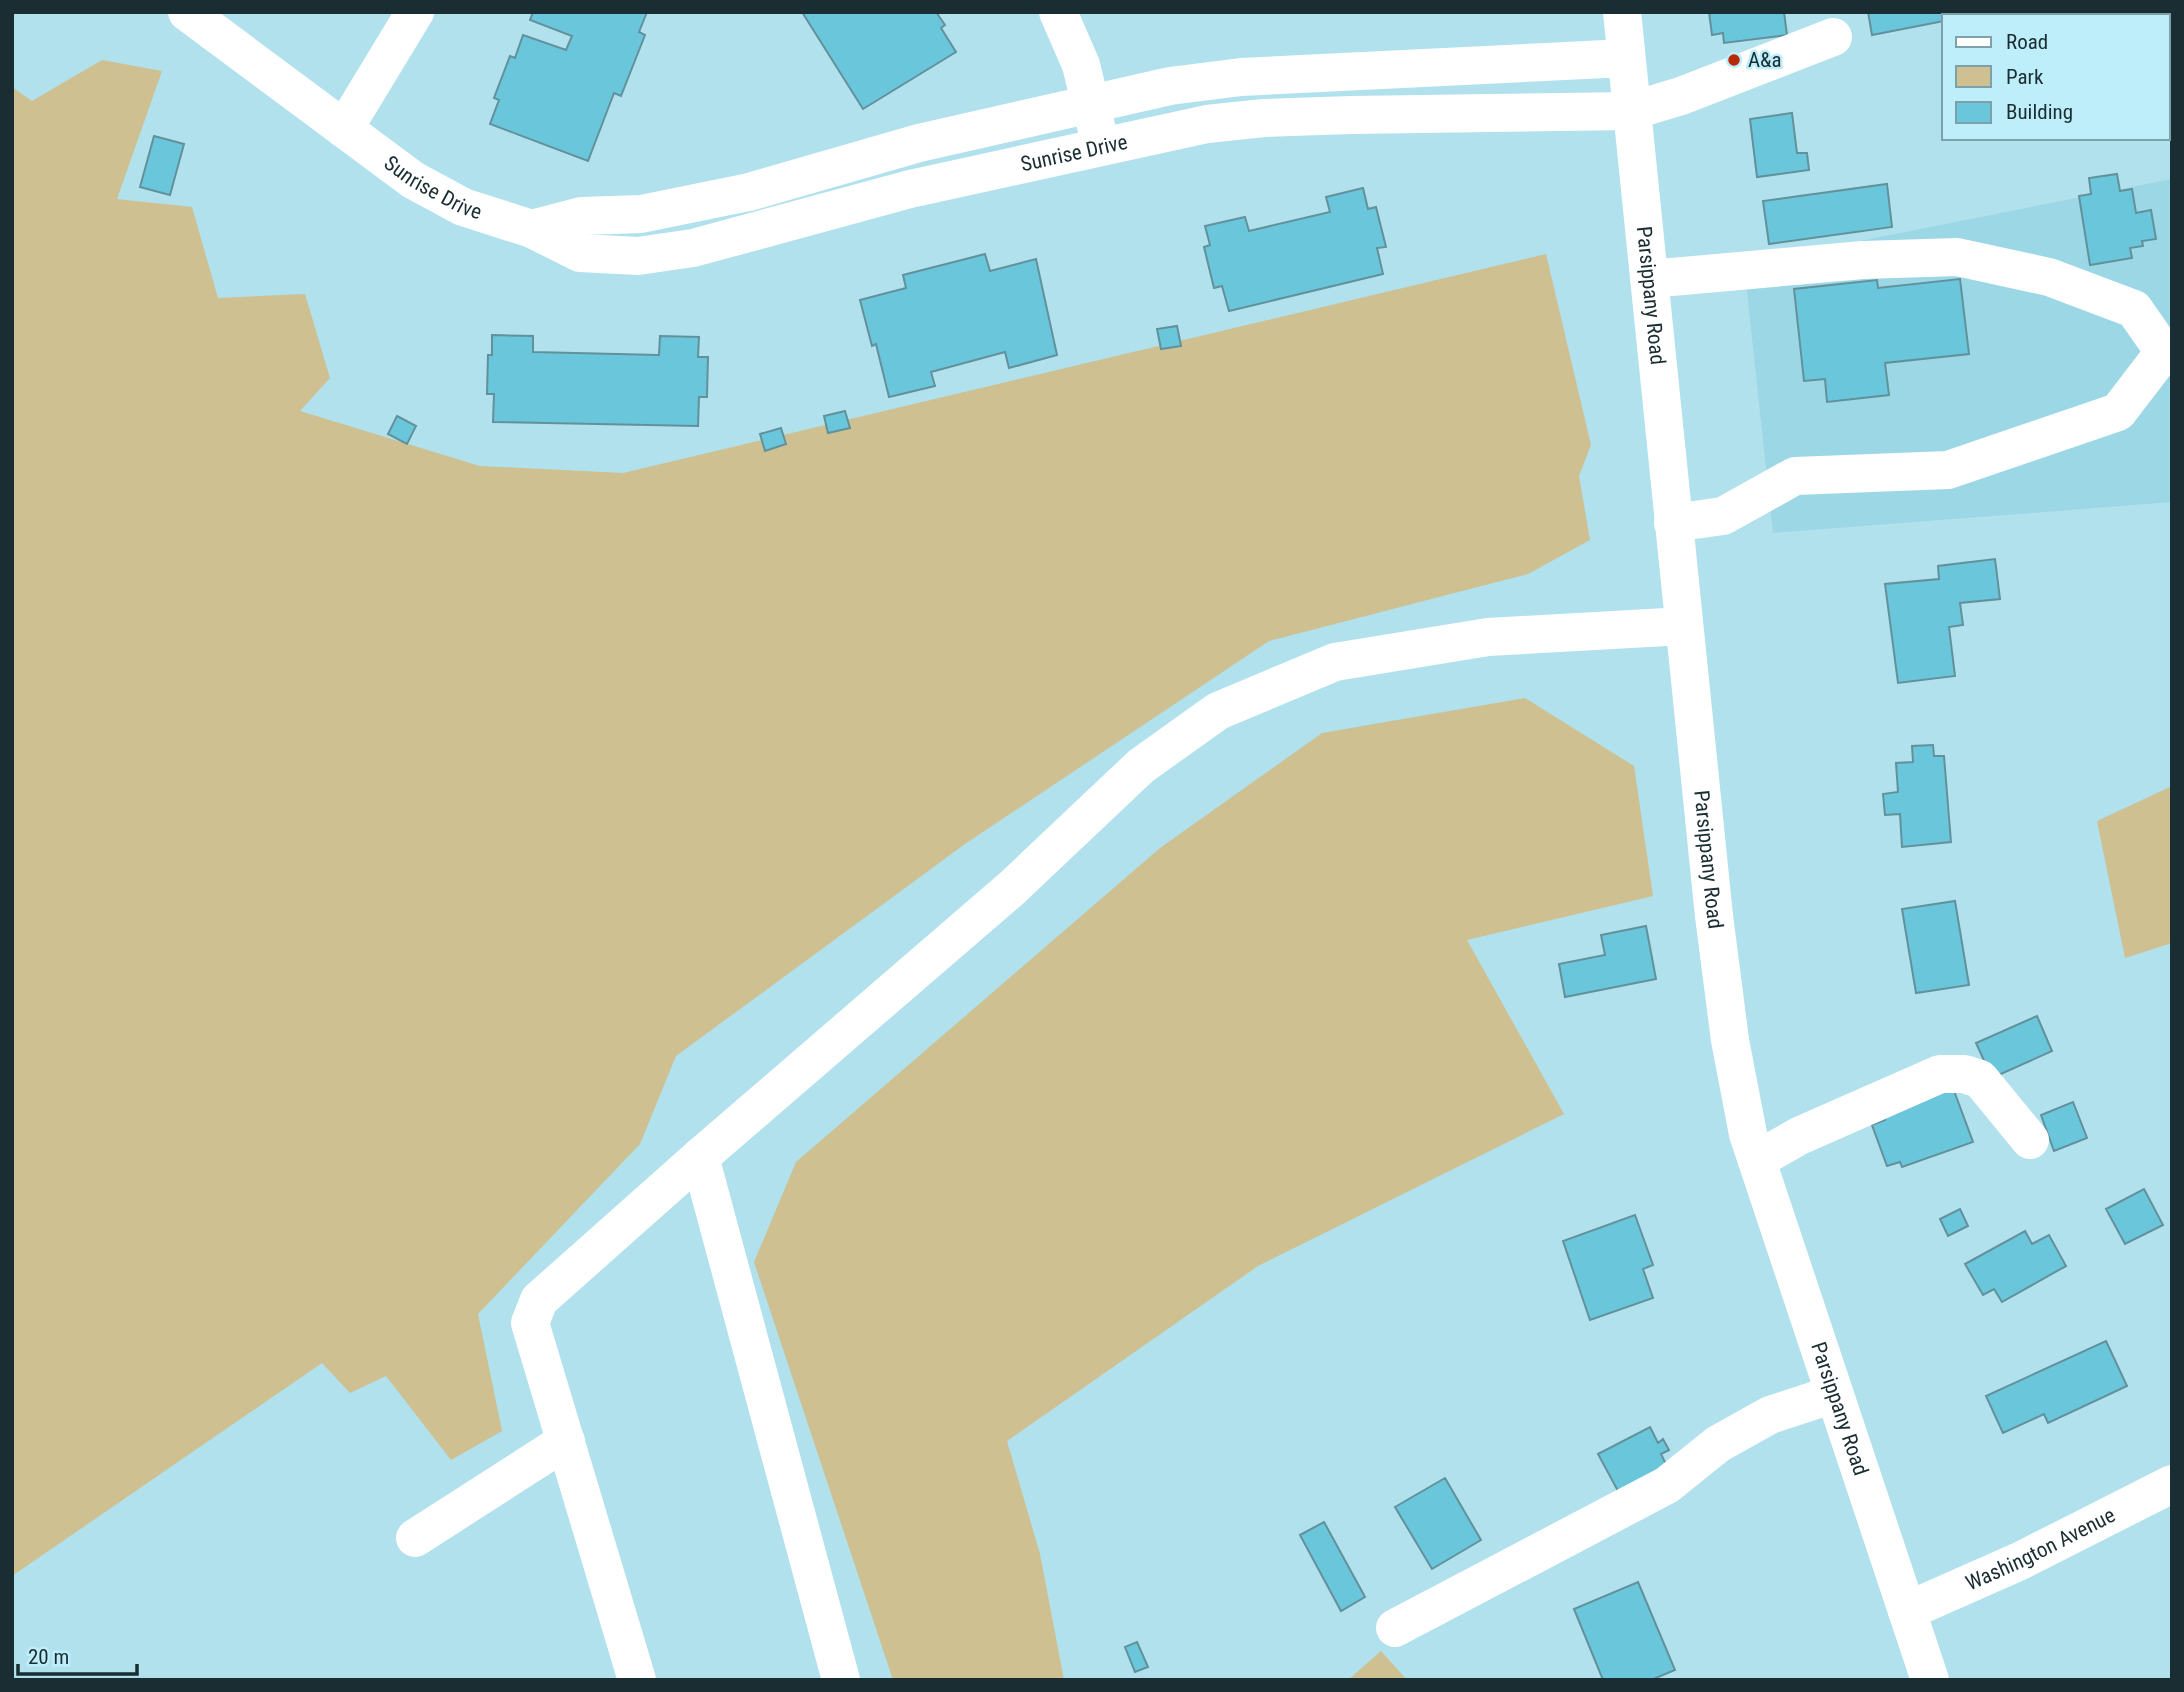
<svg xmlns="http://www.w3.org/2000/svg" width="2184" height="1692" viewBox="0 0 2184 1692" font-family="'Roboto Condensed',sans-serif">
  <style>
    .built { fill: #9cd7e5 }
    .green { fill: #cec091 }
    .building { fill: #6ac7db; stroke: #62919c; stroke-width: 2 }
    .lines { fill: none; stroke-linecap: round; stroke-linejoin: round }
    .minor { stroke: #fff; stroke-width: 38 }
    .major { stroke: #fff; stroke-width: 38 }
    .poi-dot { fill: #b62b06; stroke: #bdeefa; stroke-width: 2.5 }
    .labels { text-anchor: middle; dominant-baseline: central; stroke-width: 5; stroke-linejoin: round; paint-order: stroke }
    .poi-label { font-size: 21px; fill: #1a2d32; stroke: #bdeefa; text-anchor: start }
    .street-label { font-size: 21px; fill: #1a2d32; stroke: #bdeefa }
  </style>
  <rect width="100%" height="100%" fill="#b0e1ec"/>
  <path class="built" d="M2172 179V502L1773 533 1744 264Z"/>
  <path class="green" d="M102 60 162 71 117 199 192 207 218 298 305 294 330 378 300 411 480 466 623 473 1546 254 1591 445 1579 476 1590 540 1528 574 1269 641 965 844 676 1056 640 1144 478 1314 502 1431 451 1460 386 1376 350 1393 322 1363 12 1576V87L32 101Z
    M1525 698 1634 766 1653 896 1467 940 1564 1114 1258 1266 1007 1441 1040 1554 1064 1680H893L754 1262 796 1162 1160 848 1322 733Z
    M2172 786V943L2125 958 2097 821Z
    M1381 1651 1407 1680H1348Z"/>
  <path class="building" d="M533 12H647L639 32 645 35 621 96 614 93 588 161 490 124 499 100 494 98 510 56 515 58 523 35 566 50 572 36 530 20Z
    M802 12H936L945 25 941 28 956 52 863 109Z
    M1709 12H1784L1787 35 1724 43 1723 33 1712 35Z
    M1868 12H1942L1944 21 1872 35Z
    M1792 113 1797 153H1807L1809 170 1757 177 1750 119Z
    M154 136 184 144 170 195 140 187Z
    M2117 174 2120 191 2132 189 2136 213 2151 210 2156 239 2142 241 2143 246 2130 248 2132 258 2090 265 2079 196 2091 194 2089 178Z
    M1887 184 1892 227 1769 244 1763 201Z
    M1363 188 1368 209 1376 207 1386 247 1377 248 1383 274 1229 311 1222 286 1214 288 1204 247 1210 245 1205 226 1245 217 1249 231 1330 212 1326 197Z
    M985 254 990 271 1036 259 1057 355 1009 368 1005 352 931 372 935 386 889 397 876 344 872 346 860 300 906 288 903 275Z
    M1960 279 1969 354 1885 363 1889 395 1827 402 1825 379 1804 381 1794 289 1877 280 1878 288Z
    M1177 326 1181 346 1161 349 1157 329Z
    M492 335 533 336V352L659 355 660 336 699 337 698 357H708L707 397H699L698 426 493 422 494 394H487L488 355H492Z
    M845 411 850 428 828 433 824 416Z
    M397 416 416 426 407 444 388 434Z
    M781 428 786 444 765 451 760 434Z
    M1995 559 2000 599 1960 603 1963 625 1949 627 1955 676 1898 683 1885 584 1939 579 1938 566Z
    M1933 745 1934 756H1944L1951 842 1902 847 1900 814 1885 815 1883 794 1898 792 1896 763 1913 762 1912 746Z
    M1955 901 1969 985 1916 993 1902 909Z
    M1646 926 1656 979 1565 997 1559 964 1605 955 1601 935Z
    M2037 1016 2052 1051 1992 1078 1976 1043Z
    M1953 1088 1973 1142 1902 1167 1900 1162 1887 1166 1872 1125 1885 1120 1883 1113Z
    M2073 1102 2087 1138 2054 1151 2041 1115Z
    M2144 1189 2163 1225 2125 1244 2106 1209Z
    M1960 1209 1968 1226 1948 1236 1940 1219Z
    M1635 1215 1653 1265 1643 1269 1653 1298 1590 1320 1563 1241Z
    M2025 1231 2032 1244 2049 1235 2066 1266 2002 1302 1994 1289 1983 1295 1965 1264Z
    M2106 1341 2127 1386 2048 1423 2044 1414 2003 1433 1986 1396Z
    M1650 1427 1658 1443 1663 1439 1669 1450 1661 1454 1673 1479 1625 1504 1598 1454Z
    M1445 1478 1481 1540 1432 1569 1395 1507Z
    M1324 1522 1365 1597 1341 1611 1300 1535Z
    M1638 1582 1675 1670 1651 1680H1603L1574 1609Z
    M1137 1642 1148 1667 1135 1672 1125 1647Z"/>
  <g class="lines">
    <g class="minor">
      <path id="s1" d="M187 12 413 180 463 207 532 229 580 253 638 256 693 248 910 189 1207 124 1264 118 1351 115 1631 111 1681 96 1833 37"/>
      <path d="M1058 12 1081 65 1097 130"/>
      <path d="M344 129 415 12"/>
      <path d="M532 229 582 216 641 214 749 192 919 143 1170 86 1241 77 1626 58"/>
      <path d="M1649 279 1863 260 1957 257 2049 277 2134 309 2164 352 2118 412 1948 470 1795 476 1723 516 1673 523"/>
      <path d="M1757 1160 1799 1136 1940 1074H1964L1980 1079 2030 1140"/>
      <path d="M415 1538 566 1441"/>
      <path id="s2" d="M1907 1611 2020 1561 2172 1484"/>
      <path d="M1395 1628 1667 1485 1718 1444 1770 1415 1834 1394"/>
      <path d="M637 1680 530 1323 539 1300 700 1157"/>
      <path d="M841 1680 700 1157 1012 888 1141 766 1218 711 1335 662 1488 637 1684 626"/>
    </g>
    <path class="major" id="s3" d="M1622 12 1714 916 1730 1040 1748 1134 1930 1680"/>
  </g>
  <circle class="poi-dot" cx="1734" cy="60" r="7"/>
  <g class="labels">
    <g class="poi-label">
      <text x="1748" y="60">A&amp;a</text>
    </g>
    <g class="street-label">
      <text stroke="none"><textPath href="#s1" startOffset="971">Sunrise Drive</textPath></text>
      <text stroke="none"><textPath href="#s1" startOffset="303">Sunrise Drive</textPath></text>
      <text stroke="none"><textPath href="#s3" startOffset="285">Parsippany Road</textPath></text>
      <text stroke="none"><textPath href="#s3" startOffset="852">Parsippany Road</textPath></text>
      <text stroke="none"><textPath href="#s3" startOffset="1419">Parsippany Road</textPath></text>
      <text stroke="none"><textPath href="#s2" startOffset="147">Washington Avenue</textPath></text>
    </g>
  </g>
  <rect width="2184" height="1692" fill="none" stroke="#1a2d32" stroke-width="28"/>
  <rect x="1942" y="14" width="228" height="126" fill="#bdeefa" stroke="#7ca1aa" stroke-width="2"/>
  <rect x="1956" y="37" width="35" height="10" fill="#ffffff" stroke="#7ca1aa" stroke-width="2"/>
  <text x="2006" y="49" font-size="21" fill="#1a2d32">Road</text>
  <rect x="1956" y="66" width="35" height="21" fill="#cec091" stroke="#7ca1aa" stroke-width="2"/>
  <text x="2006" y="84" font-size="21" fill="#1a2d32">Park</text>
  <rect x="1956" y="102" width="35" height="21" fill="#6ac7db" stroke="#7ca1aa" stroke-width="2"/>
  <text x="2006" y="119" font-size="21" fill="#1a2d32">Building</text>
  <path d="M18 1664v10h119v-10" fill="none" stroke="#1a2d32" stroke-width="3.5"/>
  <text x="28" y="1664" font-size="21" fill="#1a2d32" stroke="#bdeefa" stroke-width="5" paint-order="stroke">20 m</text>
</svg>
